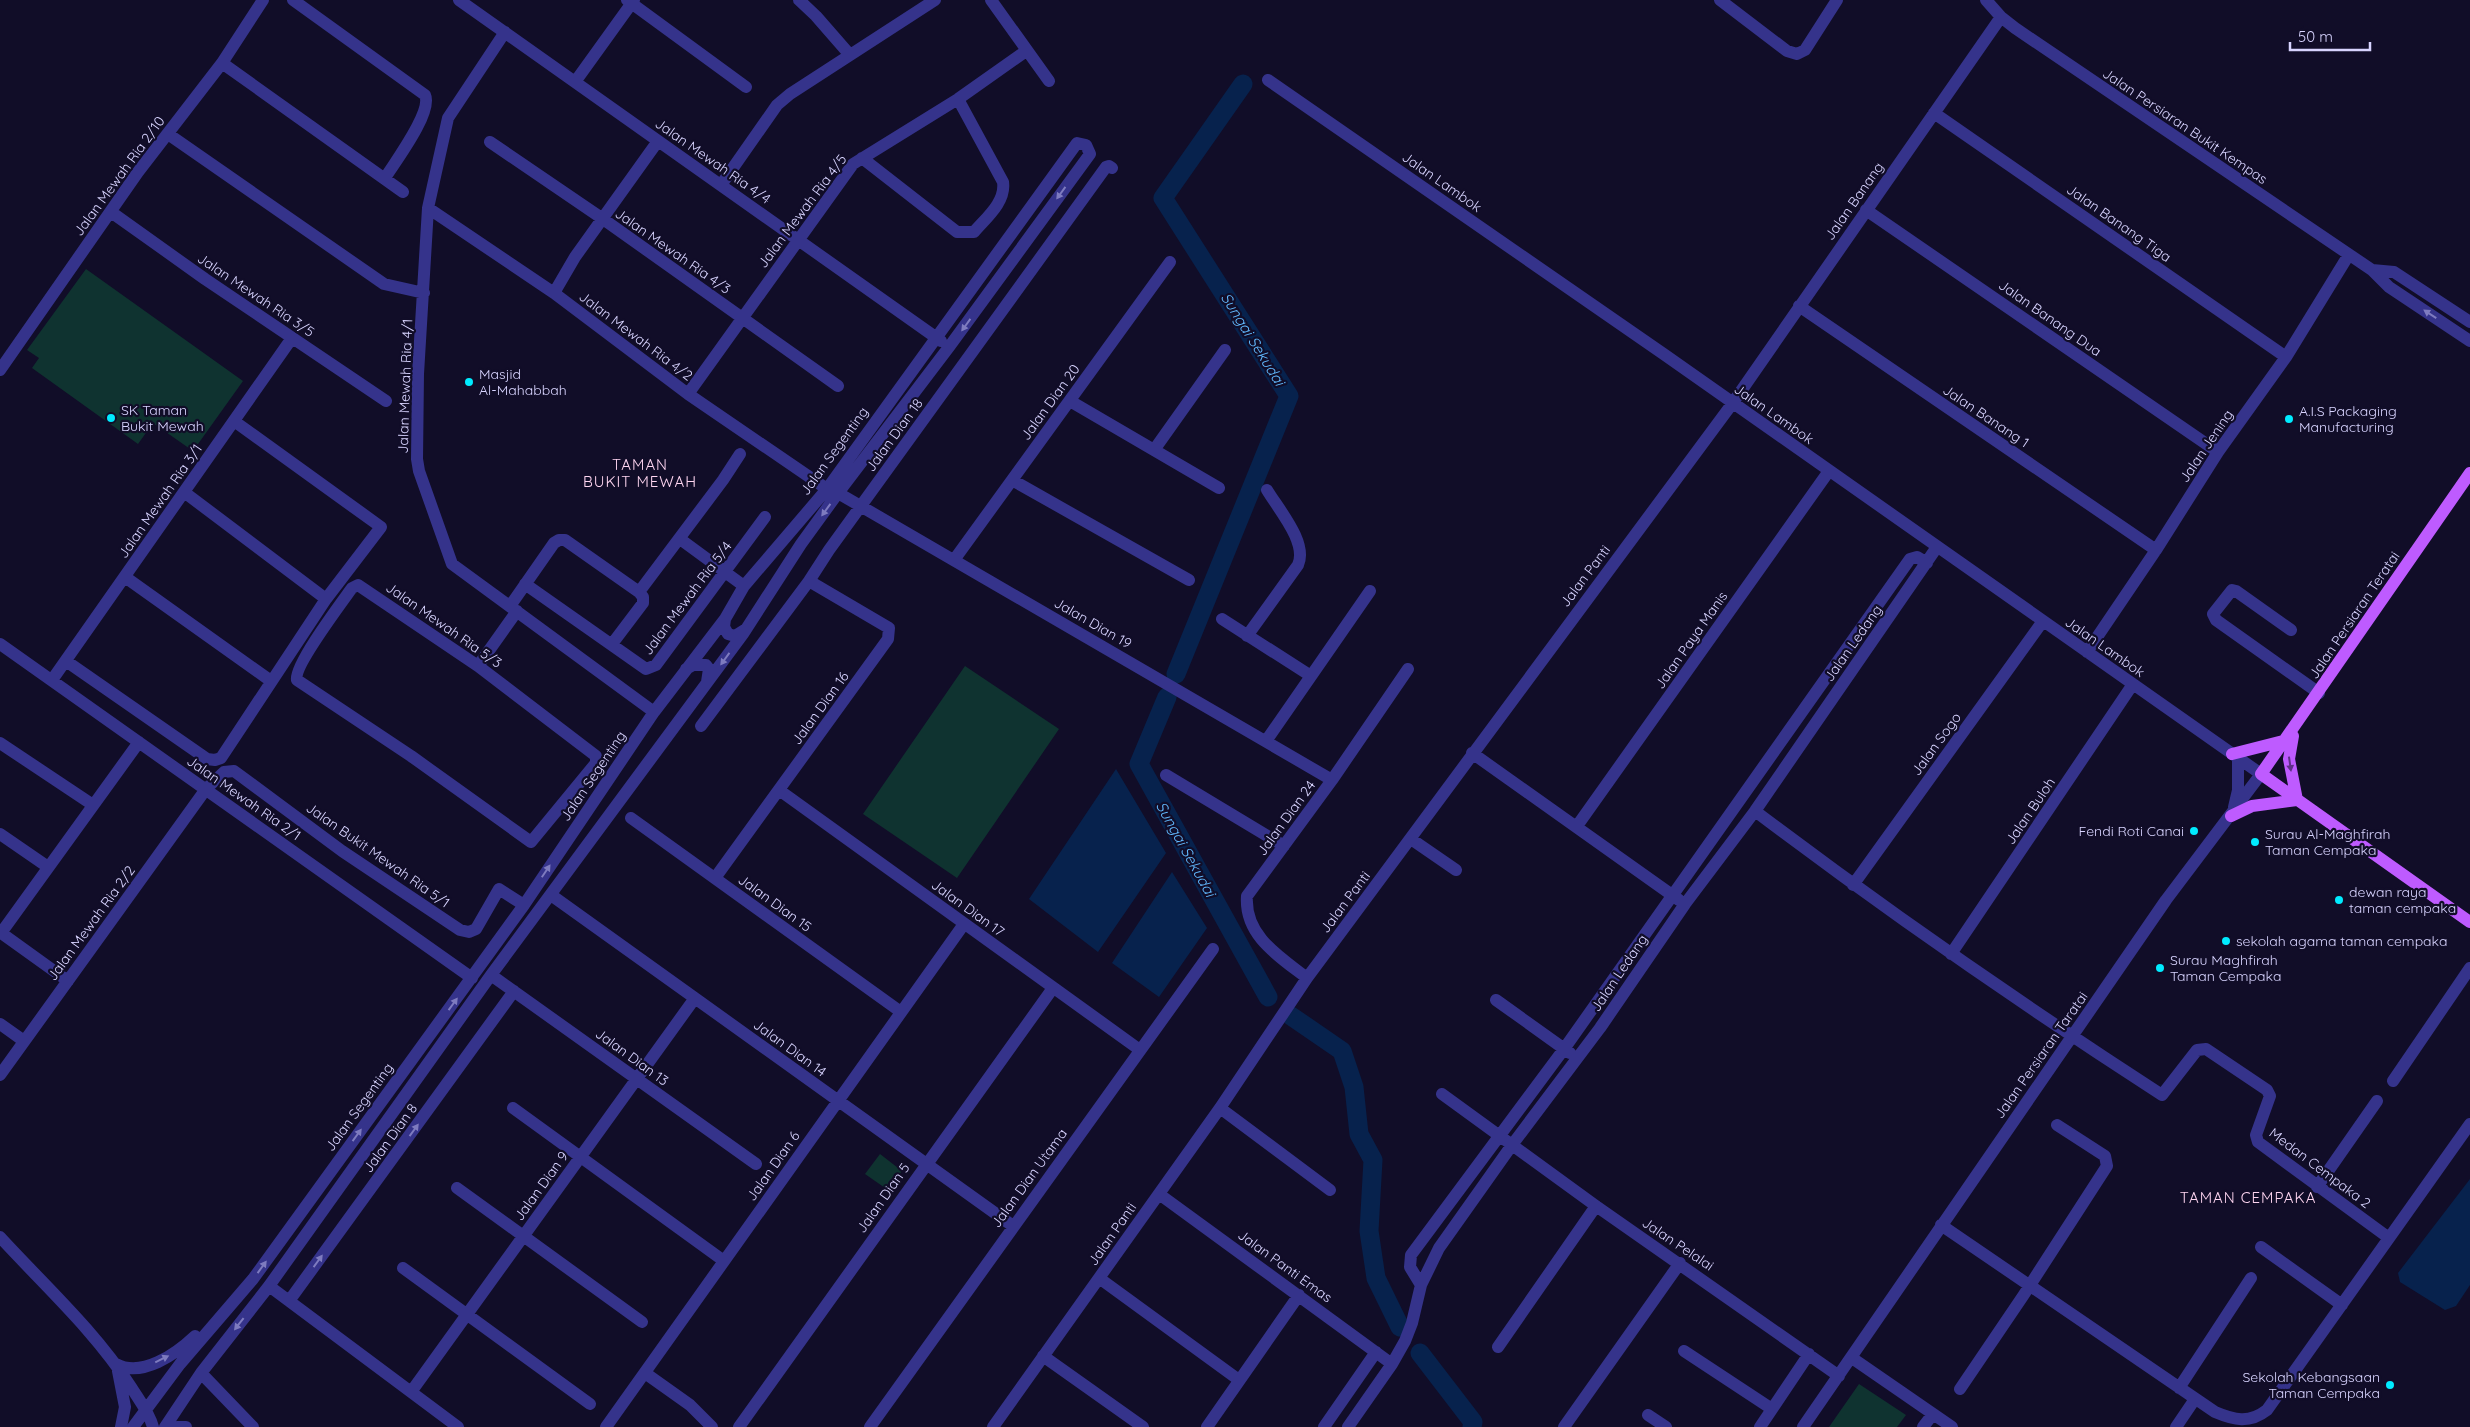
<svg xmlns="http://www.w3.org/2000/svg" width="2470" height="1427" viewBox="0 0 2470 1427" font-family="Quicksand,sans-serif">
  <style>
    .green { fill: #0f3330 }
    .water { fill: #07224d }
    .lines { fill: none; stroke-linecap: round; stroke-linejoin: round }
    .river { stroke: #07224d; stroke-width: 19 }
    .minor { stroke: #35338b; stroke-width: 12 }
    .major { stroke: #be5bff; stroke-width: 12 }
    .oneway { fill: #7e7bbf }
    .oneway2 { fill: #5f3089 }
    .poi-dot { fill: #00ebff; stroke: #110d28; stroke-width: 2 }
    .labels { text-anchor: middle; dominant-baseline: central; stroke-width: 4.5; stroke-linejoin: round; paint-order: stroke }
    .street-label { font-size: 14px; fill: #d8d4ff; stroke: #110d28 }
    .poi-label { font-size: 14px; fill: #d8d4ff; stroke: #110d28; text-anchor: start }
    .water-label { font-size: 15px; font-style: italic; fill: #62baff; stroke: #110d28 }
    .neighbourhood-label { font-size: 15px; letter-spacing: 1px; fill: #ffd6f1; stroke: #110d28 }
  </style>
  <rect width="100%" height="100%" fill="#110d28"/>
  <path class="green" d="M86 269 243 381 193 451 153 423 138 444 32 368 39 358 27 350Z
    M965 666 1059 729 957 878 863 814Z
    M880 1154 902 1171 888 1190 865 1174Z
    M1859 1384 1906 1415 1897 1427H1829Z"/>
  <path class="water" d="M1116 769 1166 853 1098 952 1029 899Z
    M1172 872 1207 928 1159 997 1112 963Z
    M2470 1179V1285L2456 1306 2445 1310 2400 1282 2398 1273Z"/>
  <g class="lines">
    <path class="river" d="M1176 674 1289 396 1163 198 1243 84
      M1167 697 1139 764 1268 997
      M1291 1016 1342 1051 1354 1087 1359 1134 1373 1160 1369 1231 1376 1278 1400 1327
      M1420 1353 1473 1422 1472 1427"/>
    <path class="minor" d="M293 0 425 95C433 112 395 162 385 178
      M459 0 941 341
      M627 0 746 87
      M799 0 816 16 850 55
      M991 0 1049 81
      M1720 0 1787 51 1797 54 1805 50 1837 0
      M1986 0 2001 17 2015 28 2372 270 2389 287 2470 341
      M505 32 448 118 428 208 418 374 417 459 419 471 452 564 654 712
      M222 63 403 192
      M1268 80 1665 355 2261 774 2166 900 1803 1427
      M575 82 634 0
      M1934 113 2286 357
      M168 134 384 284 424 293
      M490 142 603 219 838 386
      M862 158 957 232H974C986 218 1006 202 1003 182L958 99
      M721 185 777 105 790 94 935 0
      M428 208 554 293 688 394 827 489
      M1866 210 2218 452
      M111 212 205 279 386 401
      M2372 270 2394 272 2470 322
      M554 293 575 257 658 141
      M1799 306 2156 550
      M0 370 138 172 222 63 263 0
      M688 394 853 164 958 99 1026 51
      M1070 401 1219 488
      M1154 450 1225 350
      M1012 480 1189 580
      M184 492 326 599
      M838 493 1332 780
      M680 539 744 586
      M954 560 1170 262
      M125 577 271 681
      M525 584 646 669 656 665 765 517
      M358 585 478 666 596 756V763L531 842 411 756 297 680C293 667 342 602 352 588Z
      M510 606 554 543 559 540H565L639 592 723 480 740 454
      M725 619 724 627 728 634 735 636 746 629
      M1222 619 1311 676
      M2291 630 2236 591 2232 590 2213 614 2216 620 2319 693
      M1247 636 1298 565C1308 543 1279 510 1267 490
      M0 644 472 978
      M612 644 643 603V597L639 592
      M2087 652 2156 550 2218 452 2286 357 2348 256
      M66 661 207 759 215 760 221 758 326 599 381 527 234 421
      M478 666 517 611
      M686 669 693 665H706L709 669 707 682
      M52 680 292 338
      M701 726 809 581 829 550 1106 167 1109 166 1112 168
      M1266 741 1370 591
      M0 743 93 805
      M1472 753 1679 900
      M1166 775 1284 846
      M779 790 1140 1050
      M2234 807 2238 790V758
      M1755 811C1887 911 2023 1005 2162 1095L2197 1050 2206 1049 2267 1090 2270 1096 2256 1135 2258 1142 2389 1238
      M631 818 901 1012
      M1577 826 1829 471
      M0 834 48 867
      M1411 839 1456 870
      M715 878 888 639 889 628 809 581
      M1853 885 2043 621
      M551 895 1013 1226
      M0 932 68 981
      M1 933 139 742
      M1951 954 2133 684
      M491 975 756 1164
      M1307 978C1280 957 1244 936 1247 896L1332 780 1408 669
      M1496 1000 1570 1053
      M0 1024 24 1041
      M0 1075 206 789 224 772 234 771 342 851 460 930 469 932 476 929 499 889 524 905
      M2393 1081 2470 968
      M1442 1094 1596 1206 1839 1376
      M513 1108 724 1261
      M1220 1108 1330 1190
      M2317 1187 2377 1101
      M457 1188 642 1322
      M1159 1194 1392 1364
      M1941 1225 2215 1412C2234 1420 2249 1424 2267 1410L2470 1124
      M0 1237C45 1286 95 1331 131 1387 139 1400 149 1412 153 1427
      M2261 1247 2342 1305
      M403 1268 590 1404
      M1099 1278 1239 1380
      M1421 1285 1410 1267 1411 1255 1564 1049 1910 559 1917 557 1927 563
      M269 1286 458 1427
      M289 1301 514 991
      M1498 1347 1596 1206
      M1684 1351 1772 1409
      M1043 1356 1143 1427
      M1852 1358 1952 1427
      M116 1364C142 1378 176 1354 195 1336
      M118 1371 125 1407 121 1427
      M201 1373 253 1427
      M645 1373 690 1405 712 1427
      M2179 1388 2251 1278
      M1960 1389 2023 1296 2107 1166 2105 1156 2057 1125
      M411 1392 695 998
      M1648 1415 1666 1427
      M133 1427 180 1364 253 1279 524 905 654 712 725 619 744 586 827 489 1077 143 1086 145 1090 154 949 347 838 493 801 544 743 634 491 975 269 1286 201 1373 165 1427
      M177 1427H186
      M606 1427 964 924
      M739 1427 1053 988
      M870 1427 1213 949
      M993 1427 1220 1108 1307 978 1732 404 2001 17
      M1207 1427 1299 1295
      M1324 1427 1376 1352
      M1348 1427 1392 1364 1405 1341 1412 1323 1421 1285 1439 1248 1512 1145 1600 1028 1685 904 1755 811 1937 547
      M1564 1427 1680 1263
      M1760 1427 1809 1354
      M1923 1427 1933 1414
      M2176 1427 2195 1399"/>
    <path class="major" d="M2470 473 2261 774 2470 922
      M2293 736 2289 759 2297 800
      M2232 754 2287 740
      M2231 816 2252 806 2297 800"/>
  </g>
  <defs><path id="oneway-solid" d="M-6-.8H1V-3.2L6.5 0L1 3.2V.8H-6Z" transform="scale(1.25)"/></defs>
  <g class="oneway">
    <use href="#oneway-solid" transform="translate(1061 193) rotate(126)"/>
    <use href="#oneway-solid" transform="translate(2430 314) rotate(-147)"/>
    <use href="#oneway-solid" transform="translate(966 325) rotate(126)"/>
    <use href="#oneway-solid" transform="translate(826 510) rotate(126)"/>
    <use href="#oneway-solid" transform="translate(725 659) rotate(126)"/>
    <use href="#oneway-solid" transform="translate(546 871) rotate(-56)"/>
    <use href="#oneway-solid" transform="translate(453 1004) rotate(-54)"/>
    <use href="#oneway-solid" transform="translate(414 1130) rotate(-54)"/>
    <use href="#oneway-solid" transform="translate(357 1135) rotate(-54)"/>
    <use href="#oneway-solid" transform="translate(318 1261) rotate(-54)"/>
    <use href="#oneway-solid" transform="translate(262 1267) rotate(-54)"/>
    <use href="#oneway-solid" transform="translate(239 1324) rotate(128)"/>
    <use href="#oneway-solid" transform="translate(162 1359) rotate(-26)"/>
  </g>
  <use class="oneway2" href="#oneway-solid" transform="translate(2290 764) rotate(82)"/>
  <g class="poi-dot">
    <circle cx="469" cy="382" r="5"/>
    <circle cx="111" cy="418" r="5"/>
    <circle cx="2289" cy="419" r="5"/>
    <circle cx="2194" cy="831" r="5"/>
    <circle cx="2255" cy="842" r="5"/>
    <circle cx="2339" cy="900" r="5"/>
    <circle cx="2226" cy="941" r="5"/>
    <circle cx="2160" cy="968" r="5"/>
    <circle cx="2390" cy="1385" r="5"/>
  </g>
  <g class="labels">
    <g class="street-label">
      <text transform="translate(2185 126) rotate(34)">Jalan Persiaran Bukit Kempas</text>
      <text transform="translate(713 161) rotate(35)">Jalan Mewah Ria 4/4</text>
      <text transform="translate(119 176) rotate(-54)">Jalan Mewah Ria 2/10</text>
      <text transform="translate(1442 182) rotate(35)">Jalan Lambok</text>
      <text transform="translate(1854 201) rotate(-55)">Jalan Banang</text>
      <text transform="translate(802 211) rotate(-53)">Jalan Mewah Ria 4/5</text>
      <text transform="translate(2119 223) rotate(35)">Jalan Banang Tiga</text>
      <text transform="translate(673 251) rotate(35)">Jalan Mewah Ria 4/3</text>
      <text transform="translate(256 295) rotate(34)">Jalan Mewah Ria 3/5</text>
      <text transform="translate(2050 318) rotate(35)">Jalan Banang Dua</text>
      <text transform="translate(636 336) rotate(37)">Jalan Mewah Ria 4/2</text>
      <text transform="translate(405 386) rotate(-88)">Jalan Mewah Ria 4/1</text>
      <text transform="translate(1050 402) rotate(-54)">Jalan Dian 20</text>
      <text transform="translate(1774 414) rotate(35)">Jalan Lambok</text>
      <text transform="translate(1986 416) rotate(34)">Jalan Banang 1</text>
      <text transform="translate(894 435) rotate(-54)">Jalan Dian 18</text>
      <text transform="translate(2206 446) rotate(-56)">Jalan Jening</text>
      <text transform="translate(834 451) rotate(-54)">Jalan Segenting</text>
      <text transform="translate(160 501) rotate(-55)">Jalan Mewah Ria 3/1</text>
      <text transform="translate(1585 576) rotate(-53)">Jalan Panti</text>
      <text transform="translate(687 598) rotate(-53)">Jalan Mewah Ria 5/4</text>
      <text transform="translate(2354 615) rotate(-56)">Jalan Persiaran Teratai</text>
      <text transform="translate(1093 623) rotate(30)">Jalan Dian 19</text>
      <text transform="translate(444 625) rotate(35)">Jalan Mewah Ria 5/3</text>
      <text transform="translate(1691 640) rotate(-55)">Jalan Paya Manis</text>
      <text transform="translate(1853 643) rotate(-55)">Jalan Ledang</text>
      <text transform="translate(2105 647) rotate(35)">Jalan Lambok</text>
      <text transform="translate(820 708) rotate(-54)">Jalan Dian 16</text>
      <text transform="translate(1936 744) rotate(-54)">Jalan Sogo</text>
      <text transform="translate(593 776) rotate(-56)">Jalan Segenting</text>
      <text transform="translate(244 798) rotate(35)">Jalan Mewah Ria 2/1</text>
      <text transform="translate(2030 811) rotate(-56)">Jalan Buloh</text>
      <text transform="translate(1286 818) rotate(-54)">Jalan Dian 24</text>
      <text transform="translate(378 855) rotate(35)">Jalan Bukit Mewah Ria 5/1</text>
      <text transform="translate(1345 902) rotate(-53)">Jalan Panti</text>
      <text transform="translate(775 903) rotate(36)">Jalan Dian 15</text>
      <text transform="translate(968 908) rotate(36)">Jalan Dian 17</text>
      <text transform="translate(91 923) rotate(-54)">Jalan Mewah Ria 2/2</text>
      <text transform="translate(1619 973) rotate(-56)">Jalan Ledang</text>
      <text transform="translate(790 1048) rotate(36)">Jalan Dian 14</text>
      <text transform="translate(2041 1055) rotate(-55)">Jalan Persiaran Taratai</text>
      <text transform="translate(632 1057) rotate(36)">Jalan Dian 13</text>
      <text transform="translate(359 1107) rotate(-54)">Jalan Segenting</text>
      <text transform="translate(390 1138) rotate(-54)">Jalan Dian 8</text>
      <text transform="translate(773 1166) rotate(-55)">Jalan Dian 6</text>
      <text transform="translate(2320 1168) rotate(37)">Medan Cempaka 2</text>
      <text transform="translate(1029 1178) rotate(-54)">Jalan Dian Utama</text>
      <text transform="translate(541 1186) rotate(-54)">Jalan Dian 9</text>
      <text transform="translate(883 1198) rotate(-55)">Jalan Dian 5</text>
      <text transform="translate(1112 1234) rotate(-55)">Jalan Panti</text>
      <text transform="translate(1678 1244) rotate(34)">Jalan Pelalai</text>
      <text transform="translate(1285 1266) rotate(36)">Jalan Panti Emas</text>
    </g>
    <g class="poi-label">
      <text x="479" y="374">Masjid<tspan x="479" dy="16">Al-Mahabbah</tspan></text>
      <text x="121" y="410">SK Taman<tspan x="121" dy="16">Bukit Mewah</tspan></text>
      <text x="2299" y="411">A.I.S Packaging<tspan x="2299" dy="16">Manufacturing</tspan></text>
      <text x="2184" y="831" text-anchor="end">Fendi Roti Canai</text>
      <text x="2265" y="834">Surau Al-Maghfirah<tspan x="2265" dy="16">Taman Cempaka</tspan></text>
      <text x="2349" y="892">dewan raya<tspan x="2349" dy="16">taman cempaka</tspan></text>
      <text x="2236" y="941">sekolah agama taman cempaka</text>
      <text x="2170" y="960">Surau Maghfirah<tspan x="2170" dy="16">Taman Cempaka</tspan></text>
      <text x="2380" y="1377" text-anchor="end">Sekolah Kebangsaan<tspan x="2380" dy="16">Taman Cempaka</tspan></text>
    </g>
    <g class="water-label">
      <text transform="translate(1253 339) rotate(58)">Sungai Sekudai</text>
      <text transform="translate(1186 849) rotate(61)">Sungai Sekudai</text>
    </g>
    <g class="neighbourhood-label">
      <text x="640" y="464">TAMAN<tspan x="640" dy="17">BUKIT MEWAH</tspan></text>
      <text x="2248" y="1197">TAMAN CEMPAKA</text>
    </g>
  </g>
  <path d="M2290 42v8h80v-8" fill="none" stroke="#d8d4ff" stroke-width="2.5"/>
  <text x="2298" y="42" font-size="15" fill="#d8d4ff" stroke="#110d28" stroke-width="4" paint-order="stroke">50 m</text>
</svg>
